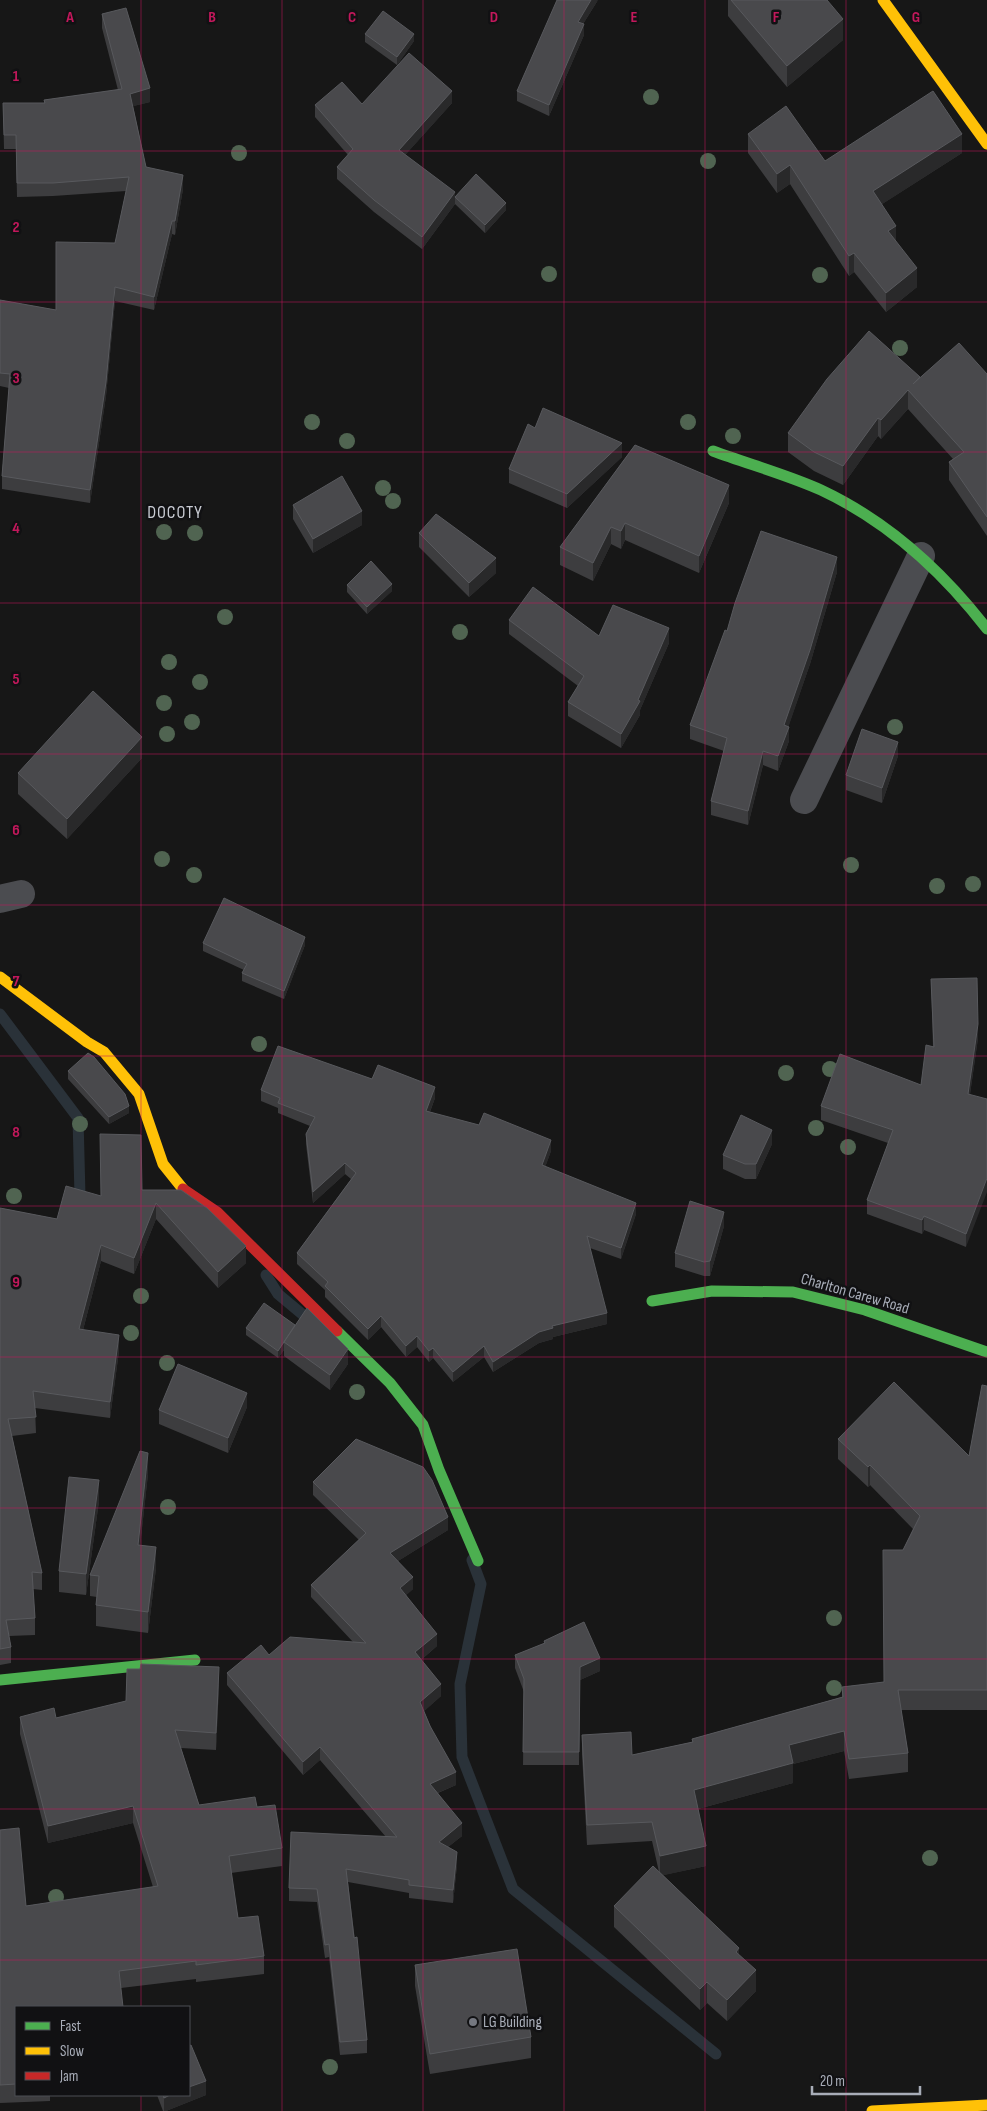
<svg xmlns="http://www.w3.org/2000/svg" width="987" height="2111" viewBox="0 0 987 2111" font-family="'Sofia Sans Condensed',sans-serif">
  <style>
    .lines { fill: none; stroke-linecap: round; stroke-linejoin: round }
    .stream { stroke: #2a3239; stroke-width: 11 }
    .street { stroke: #4b4c50; stroke-width: 28 }
    .fast { stroke: #4caf50; stroke-width: 11 }
    .slow { stroke: #ffc107; stroke-width: 11 }
    .jam { stroke: #c62828; stroke-width: 11 }
    .tree { fill: #506451 }
    .wall { fill: #3d3d3f }
    .shaded-wall { fill: #29292a }
    .building { fill: #49494c; stroke: #58595d }
    .grid { fill: none; stroke: #c2185b; stroke-width: 1; stroke-opacity: 0.55 }
    .poi-dot { fill: #757880; stroke: #111113; stroke-width: 2 }
    .labels { text-anchor: middle; dominant-baseline: central; stroke-width: 5; stroke-linejoin: round; paint-order: stroke }
    .street-label { font-size: 16px; fill: #a8adb8; stroke: #111113 }
    .poi-label { font-size: 16px; fill: #a8adb8; stroke: #111113; text-anchor: start }
    .neighbourhood-label { font-size: 18px; letter-spacing: 1px; fill: #c9ccd4; stroke: #111113 }
    .grid-label { font-size: 16px; text-anchor: middle; font-weight: bold; fill: #c2185b; stroke: #111113; stroke-width: 5; stroke-linejoin: round; paint-order: stroke }
  </style>
  <rect width="100%" height="100%" fill="#171717"/>
  <g class="lines">
    <path class="stream" d="M0 1014 78 1118 80 1196 87 1199
      M266 1275 278 1294 308 1319
      M472 1560 481 1584 460 1684 462 1757 513 1889 716 2054"/>
    <path class="street" d="M804 800 921 556
      M0 899 21 894"/>
    <path class="fast" d="M713 451C748 464 788 475 821 490 887 521 943 572 987 629
      M652 1301 712 1291 793 1292 865 1310 987 1352
      M337 1331 390 1383 423 1425 439 1470 478 1561
      M0 1680 195 1660"/>
    <path class="slow" d="M883 0 987 144
      M0 977 87 1042 104 1052 139 1094 163 1164 183 1189
      M872 2111 987 2105"/>
    <path class="jam" d="M183 1189 217 1212 337 1331"/>
  </g>
  <g class="tree">
    <circle cx="651" cy="97" r="8"/>
    <circle cx="239" cy="153" r="8"/>
    <circle cx="708" cy="161" r="8"/>
    <circle cx="549" cy="274" r="8"/>
    <circle cx="820" cy="275" r="8"/>
    <circle cx="900" cy="348" r="8"/>
    <circle cx="312" cy="422" r="8"/>
    <circle cx="688" cy="422" r="8"/>
    <circle cx="733" cy="436" r="8"/>
    <circle cx="347" cy="441" r="8"/>
    <circle cx="383" cy="488" r="8"/>
    <circle cx="393" cy="501" r="8"/>
    <circle cx="164" cy="532" r="8"/>
    <circle cx="195" cy="533" r="8"/>
    <circle cx="225" cy="617" r="8"/>
    <circle cx="460" cy="632" r="8"/>
    <circle cx="169" cy="662" r="8"/>
    <circle cx="200" cy="682" r="8"/>
    <circle cx="164" cy="703" r="8"/>
    <circle cx="192" cy="722" r="8"/>
    <circle cx="895" cy="727" r="8"/>
    <circle cx="167" cy="734" r="8"/>
    <circle cx="162" cy="859" r="8"/>
    <circle cx="851" cy="865" r="8"/>
    <circle cx="194" cy="875" r="8"/>
    <circle cx="973" cy="884" r="8"/>
    <circle cx="937" cy="886" r="8"/>
    <circle cx="259" cy="1044" r="8"/>
    <circle cx="830" cy="1069" r="8"/>
    <circle cx="786" cy="1073" r="8"/>
    <circle cx="80" cy="1124" r="8"/>
    <circle cx="816" cy="1128" r="8"/>
    <circle cx="848" cy="1147" r="8"/>
    <circle cx="14" cy="1196" r="8"/>
    <circle cx="141" cy="1296" r="8"/>
    <circle cx="131" cy="1333" r="8"/>
    <circle cx="167" cy="1363" r="8"/>
    <circle cx="357" cy="1392" r="8"/>
    <circle cx="168" cy="1507" r="8"/>
    <circle cx="834" cy="1618" r="8"/>
    <circle cx="834" cy="1688" r="8"/>
    <circle cx="930" cy="1858" r="8"/>
    <circle cx="56" cy="1897" r="8"/>
    <circle cx="330" cy="2067" r="8"/>
  </g>
  <path class="wall" d="M598 0 583 24 584 35 549 116 517 101V91Z
    M728 0H827L843 40 787 87 728 16Z
    M102 14 150 102 133 106 146 167 183 189 175 235 172 234 154 310 115 301 106 396 90 503 2 489V476L9 388 0 386V300L56 310 115 243 126 191 53 196 17 197 16 149H4L3 103H44V100L118 90 102 28Z
    M365 34 414 41 397 65 365 42Z
    M452 103 405 155 455 197 506 210 485 233 455 204 422 249 374 212 337 179V167L348 155 315 117V105Z
    M748 134 825 161 962 153 882 204 896 242 917 287 886 312 854 272 849 276 790 184 777 193 748 153Z
    M987 374V536L949 480V462L953 459 908 409 881 439 878 436 843 485 814 471 788 452V433L920 378Z
    M535 428 622 457 567 508 509 483V469Z
    M635 445 729 503 699 573 625 540 621 549 611 544 593 581 560 565V547Z
    M293 505 362 525 313 553 293 519Z
    M419 533 496 573 469 597 419 547Z
    M837 572 810 664 788 727 789 741 778 771 763 765 748 825 711 815V801L724 751 690 739V725L727 631Z
    M347 585 392 591 367 614 347 592Z
    M509 620 599 636 669 643 640 710V715L621 748 568 716V702L578 686 509 634Z
    M898 756 882 803 846 790V775Z
    M142 758 67 839 18 794V773Z
    M203 943 305 945 284 999 242 981V973L244 970 203 951Z
    M931 979 978 1038 970 1094 966 1247 924 1230 922 1234 867 1214V1200L888 1143 821 1120V1106L921 1085 933 1047Z
    M68 1071 129 1113 109 1124 68 1079Z
    M372 1079 435 1098 430 1112 551 1151 545 1167 636 1214 621 1259 590 1248 607 1324 553 1337V1339L539 1343 493 1372 484 1357 453 1382 433 1358 429 1362 417 1347 406 1357 381 1327 368 1340 325 1297V1290L297 1264V1253L351 1179 345 1174 313 1203 306 1144V1134L310 1126 278 1113V1108L261 1101V1090Z
    M772 1144 756 1179H745L723 1169V1155Z
    M142 1190 246 1263 218 1288 156 1219 134 1274 101 1261 83 1330 119 1351 110 1418 35 1408 36 1433 12 1436 42 1573V1590L33 1589 35 1618V1635L9 1636 11 1647V1663L0 1665V1208L57 1219 101 1196Z
    M724 1226 710 1276H704L675 1267V1253Z
    M295 1325 348 1364 330 1390 284 1356V1350L278 1358 246 1335V1328Z
    M987 1386V1710H901L908 1753V1772L849 1779 844 1751 793 1764V1783L698 1809 706 1866 663 1875 739 1955 756 1991 727 2021 707 2003 700 2010 614 1927V1906L659 1872 652 1841 587 1845 582 1754V1735L632 1755 692 1742V1739L842 1697V1687L884 1682 903 1550 913 1529 870 1485 868 1487 838 1459V1439L969 1456Z
    M247 1407 228 1453 159 1424V1410Z
    M148 1474 140 1545 156 1568 148 1633 96 1626V1605L97 1597 90 1596V1575Z
    M313 1482 448 1530 398 1561 413 1589 406 1595 437 1646 421 1660 441 1696 424 1711 456 1785 438 1793 462 1836 448 1847 457 1865 453 1903 409 1898V1893L348 1882 367 2040V2053L340 2055 329 1957 325 1958 317 1902 289 1901V1888L386 1837 320 1760 303 1775 227 1685V1673L353 1642 311 1597V1585L359 1540 313 1495Z
    M99 1501 86 1595 59 1592V1571Z
    M544 1641 600 1671 580 1680 579 1765H523L524 1692 515 1668V1655L544 1644Z
    M219 1685 216 1750 181 1748 199 1805 257 1807 282 1848V1866L231 1873 238 1918 264 1956V1974L196 1982V1979L121 1988 16 2007V2095H50V2101L0 2103V1830L26 1906 153 1887 133 1823 48 1843 20 1734V1717L56 1718Z
    M415 1965 531 2037V2058L430 2074 415 1986Z
    M157 2095H206L166 2111H163Z"/>
  <path class="shaded-wall" d="M591 0H598L578 32V22Z
    M843 19V40L787 87V66Z
    M584 24V35L549 116V105Z
    M414 34V41L397 65V57Z
    M150 88V102L130 107V94Z
    M452 91V103L399 162V150Z
    M962 134V153L873 210V191Z
    M790 165V184L777 193V174Z
    M183 175V189L175 235V221Z
    M455 192V204L422 249V237Z
    M506 203V210L485 233V225Z
    M172 221V234L154 310V297Z
    M896 226V245L888 231Z
    M854 253V272L849 276V256Z
    M917 268V287L886 312V293Z
    M115 287V301L106 396 90 503V490Z
    M908 390V409L881 439V420Z
    M878 418V436L843 485V466Z
    M622 443V457L567 508V494Z
    M729 485V503L699 573V556Z
    M362 511V525L313 553V539Z
    M625 523V540L621 549V531Z
    M611 527V544L593 581V563Z
    M837 557V572L810 664 784 740V725Z
    M496 558V573L469 597V583Z
    M392 584V591L367 614V607Z
    M669 628V643L640 710V715L621 748V734L638 700Z
    M789 727V741L778 771V756Z
    M142 737V758L67 839V819Z
    M898 742V756L882 803V788Z
    M763 751V765L748 825V811Z
    M305 937V945L284 999V991Z
    M978 1024V1038L968 1108V1094Z
    M435 1087V1098L426 1122V1111Z
    M129 1106V1113L109 1124V1117Z
    M772 1130V1144L756 1179V1164Z
    M551 1140V1151L542 1176V1165Z
    M345 1163V1174L313 1203V1192Z
    M987 1178V1192L966 1247V1234Z
    M156 1203V1219L134 1274V1258Z
    M636 1203V1214L621 1259V1248Z
    M724 1212V1226L710 1276V1261Z
    M924 1216V1230L922 1234V1220Z
    M101 1245V1261L79 1345V1329Z
    M246 1246V1263L218 1288V1272Z
    M607 1313V1324L553 1337V1339L539 1343 493 1372V1362L539 1332 552 1326Z
    M381 1316V1327L368 1340V1329Z
    M119 1335V1351L110 1418V1402Z
    M417 1336V1347L406 1357V1346Z
    M284 1343V1350L278 1358V1351Z
    M484 1346V1357L453 1382V1372Z
    M433 1348V1358L429 1362V1351Z
    M348 1349V1364L330 1390V1375Z
    M247 1393V1407L228 1453V1438Z
    M148 1453V1474L138 1566V1545Z
    M870 1465V1485L868 1487V1467Z
    M99 1480V1501L86 1595V1574Z
    M448 1517V1530L390 1566V1553Z
    M156 1547V1568L148 1633V1612Z
    M413 1577V1589L400 1601V1588Z
    M437 1634V1646L415 1665V1652Z
    M600 1658V1671L580 1680 579 1765 580 1667Z
    M219 1667V1685L216 1750V1733Z
    M441 1684V1696L420 1715V1702Z
    M844 1731V1751L793 1764V1783L694 1810V1790L789 1745Z
    M320 1747V1760L303 1775V1762Z
    M456 1772V1785L430 1796V1784Z
    M133 1806V1823L48 1843V1826Z
    M462 1823V1836L439 1854V1842Z
    M706 1846V1866L660 1876V1856Z
    M457 1852V1865L453 1903V1890Z
    M739 1948V1969L736 1952Z
    M756 1970V1991L727 2021V2000Z
    M707 1982V2003L700 2010V1989Z
    M206 2081V2095L166 2111H164V2098L170 2095H189V2087Z"/>
  <path class="building" d="M557 0H591L578 22 584 24 549 105 517 91Z
    M731 0H827L843 19 787 66Z
    M126 8 150 88 130 94 146 167 183 175 175 221H172L154 297 115 287 106 382 90 490 2 476 10 374 0 373V300L56 310V242L115 243 129 177 53 183H17L16 135H4L3 103H45L44 100 122 89 102 14Z
    M383 11 414 34 397 57 365 34Z
    M409 53 452 91 399 150 455 192 422 237 374 200 337 167 353 149 315 105 342 82 362 104Z
    M933 91 962 134 873 191 896 226 888 231 917 268 886 293 854 253 849 256 790 165 777 174 748 134 786 106 825 161Z
    M476 174 506 203 485 225 455 197Z
    M869 331 920 377 913 384 959 343 987 374V517L949 462 964 452 908 390 881 420 878 418 843 466 814 452 788 433 827 379Z
    M543 408 622 443 567 494 509 469 528 424 535 428Z
    M635 445 729 485 699 556 625 523 621 531 611 527 593 563 560 547Z
    M342 476 362 511 313 539 293 505Z
    M436 514 496 558 469 583 419 533Z
    M761 531 837 557 810 650 784 725 789 727 778 756 763 751 748 811 711 801 727 738 690 725 725 630 727 631 735 603Z
    M371 561 392 584 367 607 347 585Z
    M533 587 599 636 613 605 669 628 638 700 640 701 621 734 568 702 584 676 509 620Z
    M93 691 142 737 67 819 18 773Z
    M862 729 898 742 882 788 846 775Z
    M224 898 305 937 284 991 242 973 247 964 203 943Z
    M977 978 978 1024 968 1094 987 1099V1178L966 1234 924 1216 922 1220 867 1200 893 1130 821 1106 840 1054 921 1085 926 1045 934 1047 931 979Z
    M278 1046 372 1079 378 1065 435 1087 426 1111 479 1125 484 1113 551 1140 542 1165 636 1203 621 1248 587 1236 607 1313 552 1326 553 1328 539 1332 493 1362 484 1346 453 1372 433 1348 429 1351 417 1336 406 1346 381 1316 368 1329 325 1286 328 1282 297 1253 356 1173 345 1163 313 1192 306 1134 315 1117 278 1103 280 1098 261 1090Z
    M88 1053 94 1057 125 1094 129 1106 109 1117 68 1071Z
    M741 1115 772 1130 756 1164H745L723 1155Z
    M100 1134 141 1135 142 1190H181L207 1208 246 1246 218 1272 156 1203 134 1258 101 1245 79 1329 119 1335 110 1402 33 1391 36 1417 8 1419 42 1573 32 1572 35 1618 6 1620 11 1647 0 1649V1208L57 1219 66 1186 101 1196Z
    M690 1201 724 1212 710 1261 704 1262 675 1253Z
    M264 1303 295 1325 278 1351 246 1328Z
    M307 1308 348 1349 330 1375 284 1342Z
    M178 1364 247 1393 228 1438 159 1410Z
    M894 1382 969 1456 982 1385 987 1386V1690H898L908 1753 849 1759 844 1731 789 1745 793 1763 694 1790 706 1846 660 1856 652 1822 587 1825 582 1735 631 1732 632 1755 693 1742 692 1739 843 1697 842 1687 884 1682 883 1550H903L920 1516 870 1465 868 1467 838 1439Z
    M356 1439 423 1467 432 1480 448 1517 390 1553 413 1577 400 1588 437 1634 415 1652 441 1684 420 1702 430 1726 456 1772 430 1784 462 1823 439 1842 457 1852 453 1890 409 1885V1880L346 1869 354 1938 357 1937 367 2040 340 2042 329 1944 325 1945 317 1889 289 1888 291 1832 397 1837 320 1747 303 1762 227 1673 261 1645 269 1655 290 1637 366 1643 311 1585 366 1533 313 1482Z
    M140 1451 148 1453 138 1545 156 1547 148 1612 96 1605 99 1576 90 1575Z
    M69 1477 99 1480 86 1574 59 1571Z
    M584 1622 600 1658 580 1667 579 1752H523L524 1679 515 1655 545 1643 544 1641Z
    M141 1664 219 1667 216 1733 175 1730 199 1805 255 1797 257 1807 275 1805 282 1848 229 1856 238 1918 258 1916 264 1956 196 1965V1961L119 1971 123 2007H16V2084L0 2085V1830L19 1828 26 1906 158 1886 133 1806 48 1826 20 1717 54 1708 56 1718 126 1701 127 1669H140Z
    M653 1866 739 1948 736 1952 756 1970 727 2000 707 1982 700 1989 614 1906Z
    M517 1949 531 2037 430 2054 415 1965Z
    M191 2045 206 2081 189 2087V2046Z
    M163 2095H170L164 2098Z"/>
  <path class="grid" d="M141 0V2007M282 0V2111M423 0V2111M564 0V2111M705 0V2111M846 0V2111M0 151H987M0 302H987M0 452H987M0 603H987M0 754H987M0 905H987M0 1056H987M0 1206H987M0 1357H987M0 1508H987M0 1659H987M0 1809H987M0 1960H987M141 2095V2111"/>
  <circle class="poi-dot" cx="473" cy="2022" r="5"/>
  <g class="labels">
    <g class="street-label">
      <text transform="translate(855 1294) rotate(16)">Charlton Carew Road</text>
    </g>
    <g class="poi-label">
      <text x="483" y="2022">LG Building</text>
    </g>
    <g class="neighbourhood-label">
      <text x="175" y="512">DOCOTY</text>
    </g>
  </g>
  <g class="grid-label">
    <text x="70" y="22">A</text>
    <text x="212" y="22">B</text>
    <text x="352" y="22">C</text>
    <text x="494" y="22">D</text>
    <text x="634" y="22">E</text>
    <text x="776" y="22">F</text>
    <text x="916" y="22">G</text>
    <text x="16" y="81">1</text>
    <text x="16" y="232">2</text>
    <text x="16" y="383">3</text>
    <text x="16" y="533">4</text>
    <text x="16" y="684">5</text>
    <text x="16" y="835">6</text>
    <text x="16" y="986">7</text>
    <text x="16" y="1137">8</text>
    <text x="16" y="1287">9</text>
  </g>
  <rect x="15" y="2006" width="175" height="90" fill="#111113" stroke="#4d4f55"/>
  <rect x="25" y="2022" width="25" height="8" fill="#4caf50" stroke="#4d4f55"/>
  <text x="60" y="2031" font-size="15" fill="#a8adb8">Fast</text>
  <rect x="25" y="2047" width="25" height="8" fill="#ffc107" stroke="#4d4f55"/>
  <text x="60" y="2056" font-size="15" fill="#a8adb8">Slow</text>
  <rect x="25" y="2072" width="25" height="8" fill="#c62828" stroke="#4d4f55"/>
  <text x="60" y="2081" font-size="15" fill="#a8adb8">Jam</text>
  <path d="M812 2086v8h108v-8" fill="none" stroke="#a8adb8" stroke-width="2.5"/>
  <text x="820" y="2086" font-size="15" fill="#a8adb8" stroke="#111113" stroke-width="4" paint-order="stroke">20 m</text>
</svg>
